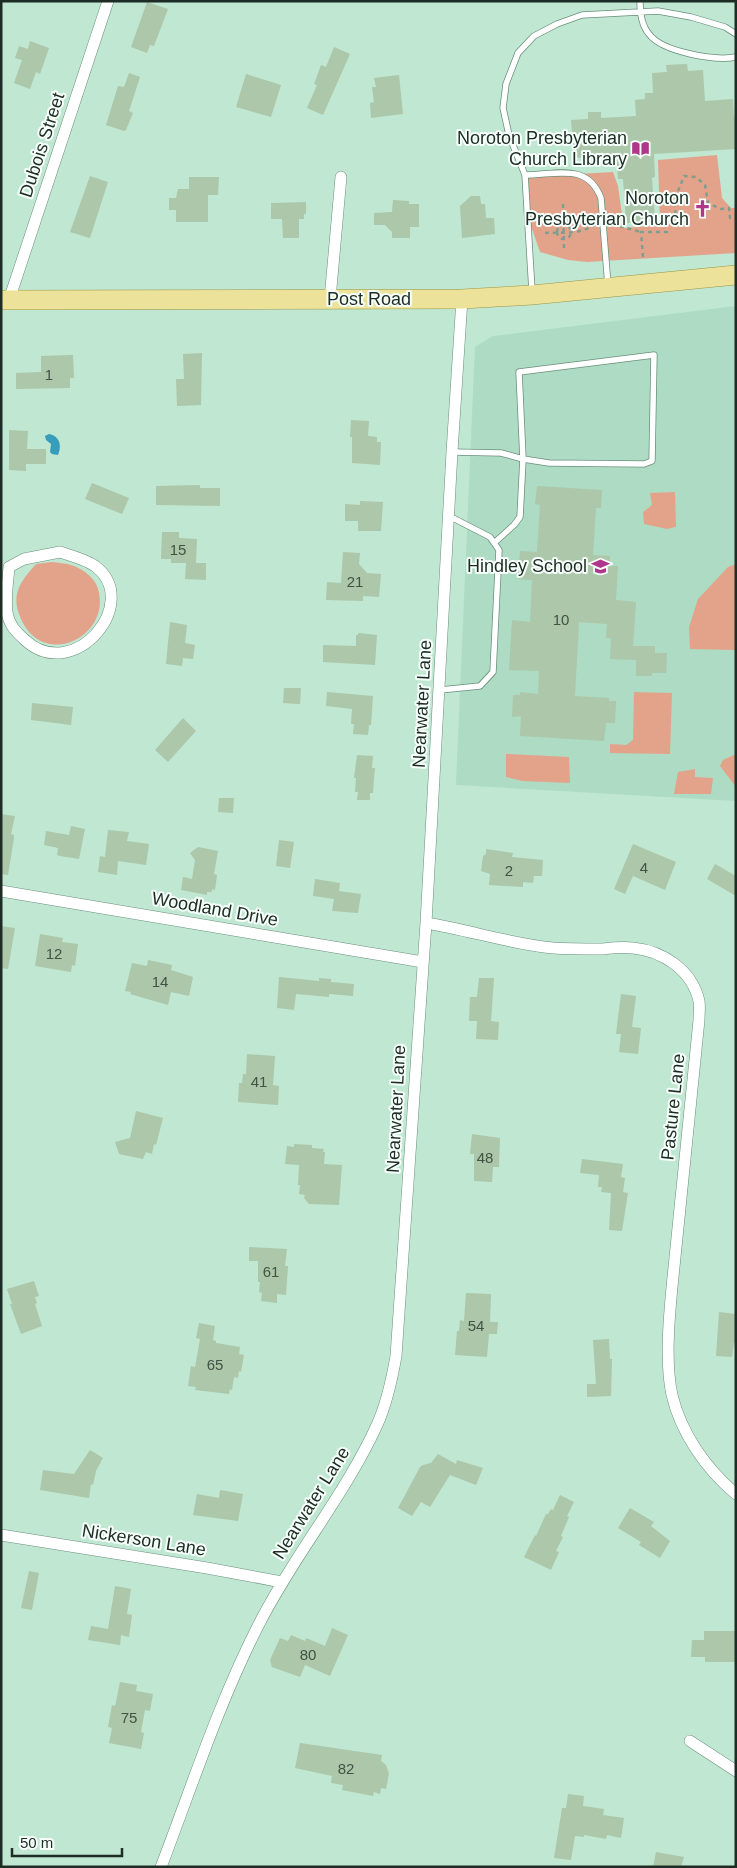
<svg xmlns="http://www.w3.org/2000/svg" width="737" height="1868" viewBox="0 0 737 1868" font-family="Helvetica,sans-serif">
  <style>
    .built { fill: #addbc3 }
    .green { fill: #e3a38b }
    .water { fill: #379dbb }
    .building { fill: #acc7a9 }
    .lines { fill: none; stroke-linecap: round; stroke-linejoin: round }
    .lane-casing { stroke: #6a8f7c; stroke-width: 7 }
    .street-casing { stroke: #6a8f7c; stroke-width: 12 }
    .primary-casing { stroke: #9b9644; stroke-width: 20 }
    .path { stroke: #809e8e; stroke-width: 2.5; stroke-dasharray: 4 4; stroke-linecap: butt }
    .lane { stroke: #fff; stroke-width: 5.5 }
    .street { stroke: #fff; stroke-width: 11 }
    .primary { stroke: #ece299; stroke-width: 19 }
    .labels { text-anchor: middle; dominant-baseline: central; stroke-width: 4; stroke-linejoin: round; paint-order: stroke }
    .number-label { font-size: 15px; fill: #415345 }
    .poi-label { font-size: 18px; fill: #1d2c24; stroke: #f7fffb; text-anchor: end }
    .street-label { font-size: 18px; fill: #1d2c24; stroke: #f7fffb }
  </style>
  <rect width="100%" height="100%" fill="#bfe7d2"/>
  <path class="built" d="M736 306V801L456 785 475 347 493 336Z"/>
  <path class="green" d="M717 155 722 198 731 208H736V253L587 262 568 260 540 252 530 223 525 177 613 172 618 186 624 228 660 225 658 160Z
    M675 492 676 527 667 529 644 524 643 512 652 505 650 493Z
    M52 562C58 563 65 563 71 565 81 568 93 576 97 586 115 635 44 671 21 619 10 595 20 582 36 564Z
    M736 564V650L690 649 689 627 698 599 728 567Z
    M634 692 672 693 670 754 610 753V744L626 745 633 740Z
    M506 754 569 757 570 783 522 781 506 777Z
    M736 754V787L720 766 723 760Z
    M695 769V777L713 778 711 794H674L678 772Z"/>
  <path class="water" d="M49 434C60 436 62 446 58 455L52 454 50 452 51 444 46 440 45 436Z"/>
  <path class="building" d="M147 2 168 9 154 46 150 45 147 53 131 47Z
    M30 41 49 48 40 74 36 72 30 89 14 83 22 60 15 58 19 46 28 49Z
    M334 47 350 54 323 115 307 108 317 85 314 84 321 65 326 67Z
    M687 64 688 71 703 70 705 101 733 99 734 117H736V149L654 154 655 177 652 178 655 221 626 223 623 179H618L616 155 574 158 571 120 588 119V112H601V118L636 116 635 100 645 99V93H653L652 73 667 72 666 65Z
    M129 73 140 77 129 111 133 113 126 130 124 131 106 125 118 86 124 87Z
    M246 74 281 85 271 117 236 107Z
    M399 75 403 114 371 118 370 103 374 102 372 87H376L374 78Z
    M90 176 108 182 90 238 70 232Z
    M189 177H219L218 195H208V222H176V210H169V198H176L178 189H189Z
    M471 196H480L481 204H485L486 218H494L495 234 462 238 460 206Z
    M393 200 409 201V204H419V227H410V238H392V232L385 225H374V213L392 212Z
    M306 202V214H304V219H299V238H283L282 219H271V203Z
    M202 353 201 405 177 406 176 379H184L183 354Z
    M73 355 74 378H70V388L16 389V373L41 372V356Z
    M351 420 369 421 368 436 377 437V442H381L380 465 352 463V437H350Z
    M9 430 28 431 27 449H46V464H26V471L9 470Z
    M92 483 129 498 122 514 85 499Z
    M200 485V488H220V506L156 505V486Z
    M537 486 602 490 601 508H596L593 555 610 556V566H618L616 600 636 602 633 646H655V653H667L666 673H652V676H636V660L610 659 611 638H606L607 624 579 622 575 696 609 698V701H616L615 723H606L604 741 520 736 521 716 512 717 513 695H520V692L538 694 539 671 509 670 512 620 530 622 532 580 518 579 520 551 537 552 540 505 535 504Z
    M360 501 383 502 381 531H358V521H345V504L360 505Z
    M162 532H179V538L197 539 196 563H206V580L185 579 186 563H171V559H161Z
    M343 552 360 553 359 564 367 573 381 574 379 597 363 596V601L326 600 327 582 341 583Z
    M170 622 187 625 185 643 195 645 193 659 183 658 182 666 166 664Z
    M358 633 377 635 375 665 323 662V645L356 646V635H358Z
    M284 688H301L300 704 283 703Z
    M327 692 373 696 371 725H369L368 735 353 734 354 724H351L352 709 326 706Z
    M32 703 73 707 71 725 31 720Z
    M183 718 196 731 168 762 155 750Z
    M357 755 373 756 372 768H375L374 778 373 793H370V800H357L358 792H355L356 778H354Z
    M219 798H234L233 813 218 812Z
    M1 814 15 816 11 834 14 835V838L8 875 1 874Z
    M71 826 85 829 79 859 60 856 57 855 58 848 44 845 46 831 69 835Z
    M108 830 129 832 127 841 149 844 146 865 118 861 117 875 98 872 100 856 105 857Z
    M279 840 294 842 290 868 276 866Z
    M633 844 676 862 665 890 633 876 625 894 614 889Z
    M198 847 218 851 214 874 217 875 215 890 212 889V892H207V895L181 890 183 877 192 879 195 860 190 853Z
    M486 849 513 853 512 857 543 860 542 876H534L533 883 523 882V887L489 885 490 874 481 871 483 856 486 854Z
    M715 864 736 876V896L707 879Z
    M315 879 340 883 339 891 361 894 358 913 332 911 334 899 313 896Z
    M1 926 15 928 8 969 1 968Z
    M40 934 63 938 62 942 78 944 75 966 72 965 71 972 35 966Z
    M148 960 172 965 171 970 193 977 189 996 171 992 168 1005 130 994 131 992 125 991 132 963 147 966Z
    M279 977 319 981V978L331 979V982L354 984 353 996 329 994V997L296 994 294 1010 277 1008Z
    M479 978H494L491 1021 499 1022 498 1040 476 1039 477 1021H469L470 997H477Z
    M621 994 636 996 632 1027 641 1028 638 1054 619 1052 621 1034H616Z
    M247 1054 275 1056 273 1085 279 1086 278 1105 238 1102 239 1083H242L243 1074H246Z
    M136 1111 163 1118 156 1145 154 1144 152 1154 146 1152 143 1159 119 1154 115 1142 130 1138Z
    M472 1134 500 1138 499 1167H493L492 1182 474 1181V1154H470Z
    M294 1144 312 1145V1148L324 1149 323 1152H325L324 1164 342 1165 339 1205 309 1204 304 1198 305 1195 299 1194 300 1185H298L299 1165 285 1164 287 1146 294 1147Z
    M582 1159 623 1164 621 1177 625 1178 623 1192 628 1193 622 1231 609 1230 611 1193 601 1192 602 1187H598L599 1175 580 1173Z
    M249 1247 287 1249 285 1266H288L286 1295 277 1294V1303L261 1301 262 1293 259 1292 260 1282H258V1261H249Z
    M34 1281 39 1296 35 1297 37 1303 35 1304 42 1326 21 1334 10 1304H12L7 1289Z
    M466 1293 491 1294 490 1322H498L497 1334H489L487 1357 455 1355 457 1331H459L460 1320 464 1321Z
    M719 1312 736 1314V1343H734L732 1357 716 1356Z
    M199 1323 215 1326 213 1340 216 1341V1343L240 1347 239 1354 244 1355 241 1372 239 1371 238 1378 234 1377 232 1390 230 1389 229 1394 195 1390 196 1387 188 1386 191 1366 195 1367 200 1339 196 1338Z
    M609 1339 610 1359H612L611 1396 587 1397V1384H596L593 1340Z
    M90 1450 103 1458 96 1471 93 1485 91 1484 89 1498 40 1490 43 1470 74 1474Z
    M438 1454 456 1464 457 1460 483 1468 476 1485 450 1475 430 1507 421 1502 412 1516 398 1508 420 1467 423 1465 431 1463Z
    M220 1490 243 1494 238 1521 193 1515 197 1494 219 1498Z
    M560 1495 574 1502 567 1516 569 1517 561 1536 563 1537 556 1551 559 1552 551 1570 524 1557 535 1535 536 1536 546 1514H548L551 1509 553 1510Z
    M630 1508 654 1522 651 1526 670 1541 660 1558 639 1545 641 1542 618 1528Z
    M29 1571 39 1573 32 1610 21 1608Z
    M115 1586 131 1589 127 1614 132 1615 129 1637 121 1635 120 1645 88 1640 91 1626 108 1629Z
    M332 1628 348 1635 330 1676 305 1665 300 1677 272 1667 270 1660 280 1638 288 1641 291 1635 305 1641 306 1638 325 1646Z
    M704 1631H736V1662H705V1657H691L692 1640H704Z
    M120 1682 137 1685 136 1691 153 1694 150 1711 145 1710 141 1732 144 1733 141 1749 109 1743 112 1728 108 1727 112 1705 115 1706 116 1702Z
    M300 1743 382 1755 381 1761 386 1765 389 1774 386 1789 381 1788 380 1794 374 1792 373 1796 342 1790 343 1785 331 1783 332 1776 295 1768Z
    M568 1794 584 1796 583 1806 604 1809 603 1815 624 1818 621 1838 607 1835 606 1839 584 1835V1837L575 1836 571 1860 554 1858 562 1808H566Z
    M656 1852 684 1857 681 1867H653Z"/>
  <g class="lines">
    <defs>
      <path id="lane" d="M640 1C640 12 642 26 649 34 662 52 715 61 736 57
        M525 175 509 135 503 108 506 84 518 53 534 36 557 24 582 15 658 11 691 17 725 27 736 34
        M532 291 525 175C556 175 587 162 601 198L608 286
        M452 452 501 453 523 459 549 463 644 464 652 461 654 355 519 372 523 459 520 517 514 525 494 543
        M440 690 480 686 493 672 499 550 490 537 449 516"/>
      <path id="street" d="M330 299 341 177
        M9 300 108 1
        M60 552C72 556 85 559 95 566 143 602 74 685 25 640 16 632 9 625 7 612 5 597 8 581 9 567L24 559Z
        M1 891 423 962
        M426 923C469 930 511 944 553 948 569 949 586 949 603 949 612 948 623 947 633 948 663 951 692 970 699 1001 700 1007 699 1014 699 1020L672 1287C669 1319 665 1363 672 1395 681 1433 706 1469 736 1494
        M1 1535 207 1568 282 1582
        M690 1741 736 1771
        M161 1867C192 1786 219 1702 259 1624 294 1555 345 1495 377 1425 387 1403 392 1379 396 1356L426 923 452 452 462 299"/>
      <path id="primary" d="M1 300 462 299 532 295 736 275"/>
    </defs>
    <use href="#lane" class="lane-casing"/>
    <use href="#street" class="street-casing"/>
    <use href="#primary" class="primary-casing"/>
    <path class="path" d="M563 204 564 248
      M612 224 641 232
      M557 232a7 7 0 1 1 14 0a7 7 0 1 1-14 0Z
      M545 233C561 232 580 235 594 225
      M643 257 641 232H667L665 217H676L674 201 684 176 696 177 705 185 708 203 721 209 729 208 730 218H736"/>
    <use href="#lane" class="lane"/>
    <use href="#street" class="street"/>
    <use href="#primary" class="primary"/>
  </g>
  <defs>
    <symbol id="library-bare" viewBox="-9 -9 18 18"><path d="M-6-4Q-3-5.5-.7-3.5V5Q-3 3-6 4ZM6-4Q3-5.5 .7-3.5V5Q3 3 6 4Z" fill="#af368b" stroke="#f7fffb" stroke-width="2.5" paint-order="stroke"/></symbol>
    <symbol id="church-bare" viewBox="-9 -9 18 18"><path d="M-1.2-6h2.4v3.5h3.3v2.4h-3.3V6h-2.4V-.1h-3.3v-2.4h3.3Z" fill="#af368b" stroke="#f7fffb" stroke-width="2.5" paint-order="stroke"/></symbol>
    <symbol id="school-bare" viewBox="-9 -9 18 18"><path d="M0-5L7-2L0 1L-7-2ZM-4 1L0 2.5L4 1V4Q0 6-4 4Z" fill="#af368b" stroke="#f7fffb" stroke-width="2.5" paint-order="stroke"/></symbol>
  </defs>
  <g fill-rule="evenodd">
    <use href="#library-bare" x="628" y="136" width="25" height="25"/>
    <use href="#church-bare" x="690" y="196" width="25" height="25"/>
    <use href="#school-bare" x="588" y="554" width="25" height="25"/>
  </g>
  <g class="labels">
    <g class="number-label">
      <text x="49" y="374">1</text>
      <text x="178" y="549">15</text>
      <text x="355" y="581">21</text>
      <text x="561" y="619">10</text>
      <text x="644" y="867">4</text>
      <text x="509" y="870">2</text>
      <text x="54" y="953">12</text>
      <text x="160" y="981">14</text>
      <text x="259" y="1081">41</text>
      <text x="485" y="1157">48</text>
      <text x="271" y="1271">61</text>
      <text x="476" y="1325">54</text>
      <text x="215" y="1364">65</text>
      <text x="308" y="1654">80</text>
      <text x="129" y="1717">75</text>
      <text x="346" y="1768">82</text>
    </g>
    <g class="poi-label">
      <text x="627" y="138">Noroton Presbyterian<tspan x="627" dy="21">Church Library</tspan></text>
      <text x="689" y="198">Noroton<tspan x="689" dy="21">Presbyterian Church</tspan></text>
      <text x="587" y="566">Hindley School</text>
    </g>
    <g class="street-label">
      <text transform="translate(42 145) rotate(-72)">Dubois Street</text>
      <text x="369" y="299">Post Road</text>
      <text transform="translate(422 704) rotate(-87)">Nearwater Lane</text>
      <text transform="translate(215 909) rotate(10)">Woodland Drive</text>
      <text transform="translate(673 1107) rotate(-84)">Pasture Lane</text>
      <text transform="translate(396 1109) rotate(-87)">Nearwater Lane</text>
      <text transform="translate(311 1503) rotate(-58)">Nearwater Lane</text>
      <text transform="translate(144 1540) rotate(9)">Nickerson Lane</text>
    </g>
  </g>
  <rect width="737" height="1868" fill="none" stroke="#1d2c24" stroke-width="5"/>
  <path d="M12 1848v8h110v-8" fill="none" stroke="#1d2c24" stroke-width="2.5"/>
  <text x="20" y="1848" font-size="15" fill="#1d2c24" stroke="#f7fffb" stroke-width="4" paint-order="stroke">50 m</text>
</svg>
